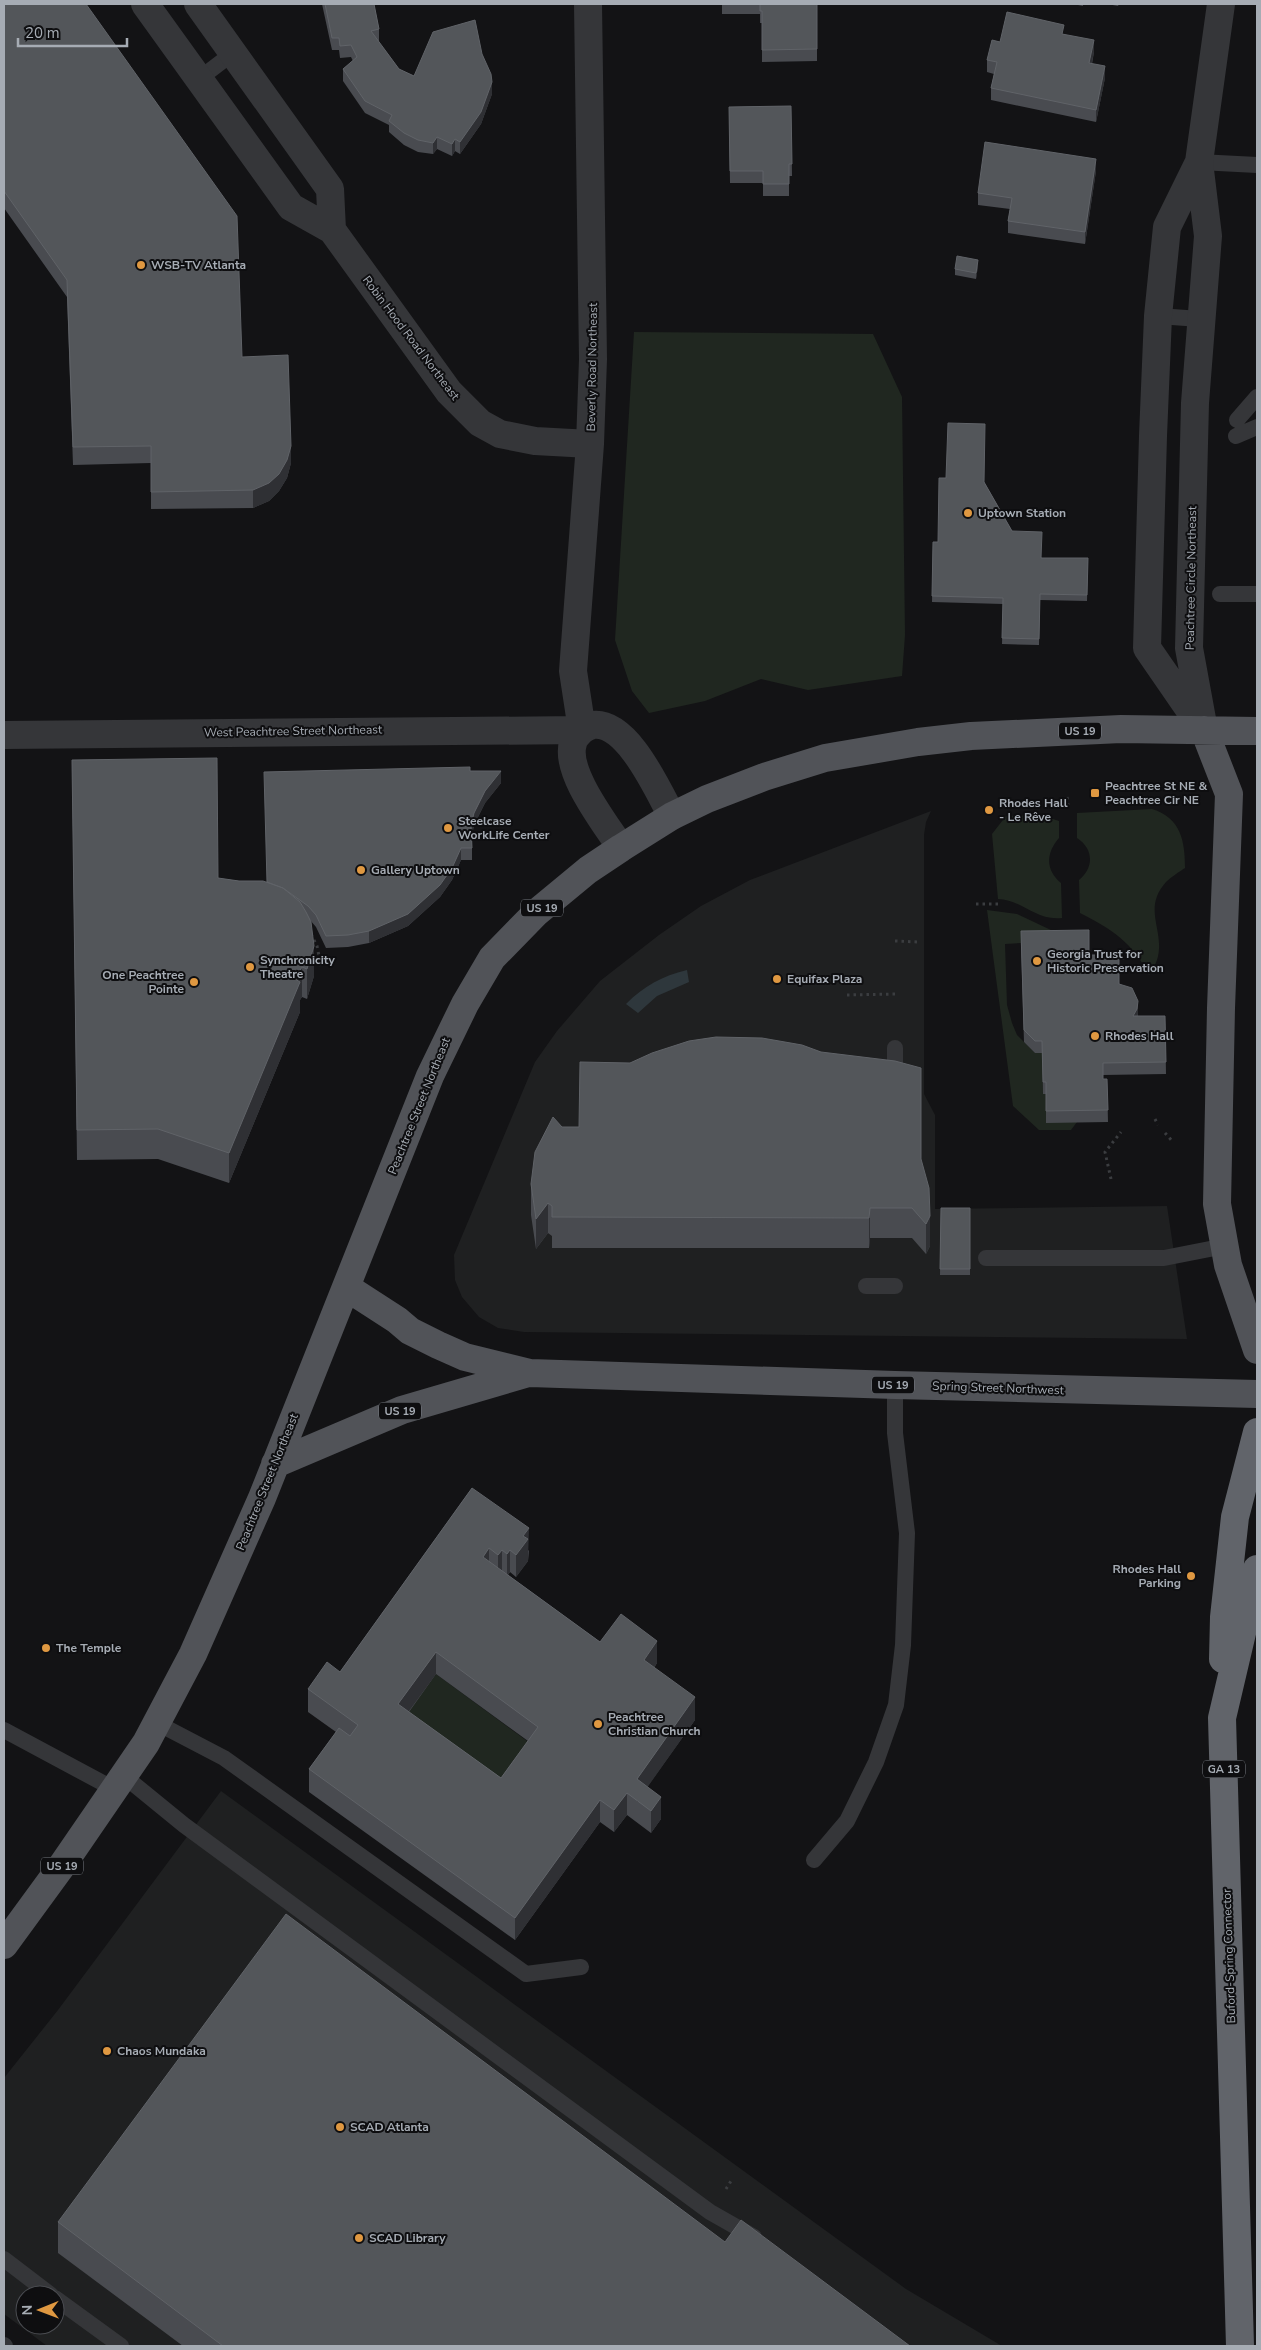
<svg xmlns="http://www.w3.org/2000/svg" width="1261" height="2350" viewBox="0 0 1261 2350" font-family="'Nunito Sans',sans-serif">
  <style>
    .built { fill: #1f2021; fill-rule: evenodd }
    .green { fill: #202720 }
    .water { fill: #2e373c }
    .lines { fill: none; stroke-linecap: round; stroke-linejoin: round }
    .path { stroke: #3b3d40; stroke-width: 3; stroke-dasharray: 2.5 4; stroke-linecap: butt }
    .lane { stroke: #353639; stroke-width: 16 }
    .street { stroke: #353639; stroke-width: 28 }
    .primary { stroke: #515358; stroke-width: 28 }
    .highway { stroke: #61646a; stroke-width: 28 }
    .wall { fill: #494b50; fill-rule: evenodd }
    .shaded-wall { fill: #2f3034 }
    .building { fill: #53565a; stroke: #606368; fill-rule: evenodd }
    .poi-dot { fill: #df9841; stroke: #0e0e10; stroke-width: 2 }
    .labels { text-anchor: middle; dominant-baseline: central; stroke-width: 4; stroke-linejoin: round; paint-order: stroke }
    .shield { fill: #0e0e10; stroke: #787d83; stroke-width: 1 }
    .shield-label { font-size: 11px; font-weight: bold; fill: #a6acb4 }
    .poi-label { font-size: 12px; font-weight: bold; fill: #a6acb4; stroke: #0e0e10; text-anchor: start }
    .street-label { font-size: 12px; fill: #a6acb4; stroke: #0e0e10 }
  </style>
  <rect width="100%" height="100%" fill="#131315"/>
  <path class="built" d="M931 811 926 822 924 835V1094L935 1115V1209L1167 1206 1187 1339 524 1332 498 1328 479 1317 462 1297 455 1280 454 1255 535 1062 557 1031 600 981 659 935 701 906 750 880Z
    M221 1791 906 2289 1002 2346H47L4 2314V2078L58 2010ZM25 2295H55V2325H25Z"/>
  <path class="green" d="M634 332 873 334 902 397 905 635 902 676 808 690 761 679 705 701 649 713 632 691 615 640Z
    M1152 809C1181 818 1185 841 1185 868 1179 872 1171 877 1166 882 1137 914 1176 939 1149 975 1133 943 1112 929 1080 913L1079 880C1094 868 1094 849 1077 838V813Z
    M1040 815 1059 821V838C1046 853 1045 870 1061 883L1062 918C1035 921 1023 900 998 899L992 834 1006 816Z
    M987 910 1017 914 1053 931 1021 943 1005 944 1007 1005 1012 1023 1017 1035 1035 1053H1042L1043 1094H1046L1077 1122 1071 1130H1039L1013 1106Z
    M436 1674 538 1749 501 1800 398 1726Z"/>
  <path class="water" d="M687 970 689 982 657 996 638 1013 626 1004C644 986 662 976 687 970Z"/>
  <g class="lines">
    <path class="path" d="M1067 797 1068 805
      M976 904H1000
      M311 934 317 946 321 966
      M895 941 919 942
      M1115 958H1128
      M847 995 895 994
      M1155 1119 1158 1125
      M1165 1133 1173 1142
      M1111 1179 1105 1152 1121 1132
      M726 2189 731 2181"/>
    <path class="lane" d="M199 79 233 53
      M1199 162 1257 165
      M1158 316 1200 319
      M1237 420 1257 397
      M1236 436 1257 427
      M1220 594H1257
      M895 1048V1081
      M986 1258H1164L1225 1246
      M866 1286H895
      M157 1723 224 1758 526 1974 581 1967
      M4 1730 114 1789
      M124 1776 184 1825 710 2212 754 2237
      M814 1860 847 1821 876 1762 896 1705 903 1645 907 1533 895 1433V1385
      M4 2259 51 2295
      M55 2298 121 2346
      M4 2345 5 2346"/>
    <path class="street" d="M145 4 291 207 332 230 449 392 480 423 500 434 535 441 590 444
      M198 4 330 189 332 230
      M1198 722 1147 648 1153 436 1158 316 1167 227 1199 162
      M582 730 573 671 590 444 593 359 588 4
      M582 730C579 733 574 738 573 743 564 772 606 824 621 848
      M1204 730 1189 648 1195 403 1208 236 1199 162 1221 4
      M4 735 582 730C585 728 589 726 593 725 628 721 658 791 672 816"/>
    <path class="primary" d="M1204 730 1229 794 1221 1008 1217 1204 1228 1265 1257 1350
      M346 1287 397 1320 410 1331 438 1345 465 1357 530 1373 895 1385 1257 1394
      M275 1464 402 1410 528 1373
      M4 1945 61 1867 146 1743 193 1654 262 1498 430 1076 465 1004 492 958 536 913 588 870 621 848 672 816 707 799 764 777 825 758 918 742 971 736 1121 729 1257 731"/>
    <path class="highway" d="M1223 1659 1224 1617 1235 1517 1257 1432
      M1240 2346 1222 1718 1257 1569"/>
  </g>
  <path class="wall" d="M4 4 242 357 291 463 287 478 279 491 269 501 253 508 151 509V463L73 465 67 297 4 208Z
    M322 4H374L379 29V41H378L399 69 414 76 482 54 492 94 481 124 460 154 455 151 452 156 437 149 433 154 418 152 404 145 389 132V125L365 113 343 81V69L353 61 351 57 340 58 339 50H332Z
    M722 4H817V61L762 62V23H760V14H722Z
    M1073 4H1083V6Z
    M1107 4H1119L1118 6Z
    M1064 34 1094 52 1092 64 1105 78 1096 122 991 100V88L994 74 987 72V60L1000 42Z
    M791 106 792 176H789V196H763V183H730L729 107Z
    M1096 171 1085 244 1008 233V221L1010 209 978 205V193Z
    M978 266 976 279 955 275V269Z
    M984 482 1012 531 1042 558H1088L1087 601 1040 600 1039 645 1002 644 1003 604 932 602 933 542H938Z
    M72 760 218 878 239 881 266 882 470 771 501 783 485 803 474 825 472 836V860H461L452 880 440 897 408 926 369 943 348 947 326 948 316 927 310 920 314 976 307 999 302 997 300 1000V1012L229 1183 158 1159 77 1160Z
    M1021 943 1089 955 1119 984 1138 1013V1016H1165L1166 1074 1103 1075V1079H1107L1108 1122 1046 1123V1094H1043L1042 1053H1035L1024 1042Z
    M630 1063 921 1159 930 1246 926 1254 912 1238H870L869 1248H552V1236L548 1233 536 1249 531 1215V1184L562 1127H579Z
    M941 1208H970V1275H940Z
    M472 1488 529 1551 528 1561 516 1577 510 1572 508 1575 600 1642 657 1663 654 1668 695 1720 647 1787 661 1819 651 1833 627 1815 614 1832 600 1822 515 1940 309 1792V1769L336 1732 308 1712V1689L340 1672ZM436 1674 528 1741 501 1778 409 1712Z
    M58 2222 725 2242 910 2346H183L58 2253Z"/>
  <path class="shaded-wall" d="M1094 40V52L1089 75V63Z
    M1105 66V78L1096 122V110Z
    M492 82V94L481 124 460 154V142Z
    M437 137V149L433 154V143Z
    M455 139V151L452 156V144Z
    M1096 159V171L1085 244V232Z
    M978 260V266L976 279V273Z
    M291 446V463L287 478 279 491 269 501 253 508V490Z
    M501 771V783L485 803 474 825 471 837V825L474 813 485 791Z
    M461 848V860L452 880 440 897 408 926 369 943V931Z
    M314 946V976L307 999V969Z
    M302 967V997L300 1000V1012L229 1183V1153L295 979Z
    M1138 1001V1013L1137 1021 1133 1016Z
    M548 1203V1233L536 1249V1219Z
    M870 1208V1238L869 1248V1218Z
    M930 1216V1246L926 1254V1224Z
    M529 1528 528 1561 516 1577V1555L523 1536Z
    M489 1548V1571L483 1557Z
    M502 1550V1572L498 1578V1555Z
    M510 1550V1572L507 1576V1554Z
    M657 1641V1663L644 1682V1660Z
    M436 1652V1674L398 1726V1704Z
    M695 1697V1720L637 1802V1779Z
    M627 1793V1815L614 1832V1810Z
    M661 1797V1819L651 1833V1811Z
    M600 1800V1822L515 1940V1918Z"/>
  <path class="building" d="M4 4H86L237 216 242 357 288 355 291 446 287 460 279 474 269 483 253 490 151 492V446L73 447 67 280 4 191Z
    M325 4H374L379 29 371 31 399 69 414 76 433 32 475 20 482 54 491 74 492 82 481 112 460 142 455 139 452 144 437 137 433 143 418 140 404 133 389 121 392 115 365 101 343 69 357 57 351 45 340 46 339 38H332Z
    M760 4H817V49L762 50V11H760Z
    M1007 12 1064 25 1062 34 1094 40 1089 63 1105 66 1096 110 991 88 997 62 987 60 992 40 1000 42Z
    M791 106 792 164H789V184H763V171H730L729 107Z
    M985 142 1096 159 1085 232 1008 221 1012 198 978 193Z
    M957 256 978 260 976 273 955 269Z
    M948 423 985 424 984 482 1012 531 1042 532 1041 558H1088L1087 595 1040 594 1039 639 1002 638 1003 598 932 596 933 542H938L939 478H946Z
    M217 758 218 878 239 881H263L283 888 300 902 306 912 311 922 314 946 307 969 302 967 295 979 300 982 229 1153 158 1129 77 1130 72 760Z
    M470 767V771H501L485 791 474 813 471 825 472 848H461L452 868 440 885 408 914 369 931 348 935 326 936 316 915 308 906 283 888 267 882 264 772Z
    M1089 930V955H1119V984L1132 988 1138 1001 1137 1009 1133 1016H1165L1166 1062 1103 1063V1079H1107L1108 1110 1046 1111V1082H1043L1042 1041H1035L1024 1030 1021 931Z
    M716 1037 762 1038 802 1045 821 1052 895 1061 921 1068V1159L929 1188 930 1216 926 1224 912 1208H870L869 1218 552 1217V1206L548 1203 536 1219 531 1184 535 1152 553 1117 562 1127H579L580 1062 630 1063 652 1053 689 1041Z
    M941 1208H970V1269H940Z
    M472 1488 529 1528 523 1536 528 1539 516 1555 510 1550 507 1554 502 1550 498 1555 489 1548 483 1557 600 1642 621 1614 657 1641 644 1660 695 1697 637 1779 661 1797 651 1811 627 1793 614 1810 600 1800 515 1918 309 1769 339 1728 350 1736 358 1725 308 1689 327 1662 340 1672ZM436 1652 538 1727 501 1778 398 1704Z
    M286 1914 725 2242 741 2220 910 2346H223L58 2222Z"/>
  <g class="poi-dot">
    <circle cx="141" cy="265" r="5"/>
    <circle cx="968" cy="513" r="5"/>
    <rect x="1090" y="788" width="10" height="10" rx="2.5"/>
    <circle cx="989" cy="810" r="5"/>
    <circle cx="448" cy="828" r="5"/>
    <circle cx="361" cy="870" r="5"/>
    <circle cx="1037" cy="961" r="5"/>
    <circle cx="250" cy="967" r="5"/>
    <circle cx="777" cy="979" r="5"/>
    <circle cx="194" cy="982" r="5"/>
    <circle cx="1095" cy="1036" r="5"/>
    <circle cx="1191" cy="1576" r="5"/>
    <circle cx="46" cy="1648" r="5"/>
    <circle cx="598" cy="1724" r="5"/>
    <circle cx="107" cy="2051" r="5"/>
    <circle cx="340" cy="2127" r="5"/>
    <circle cx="359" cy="2238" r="5"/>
  </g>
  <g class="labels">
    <g class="shield">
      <rect x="1059" y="722.5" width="42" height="17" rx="4"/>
      <rect x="521" y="899.5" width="42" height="17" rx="4"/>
      <rect x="872" y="1376.5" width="42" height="17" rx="4"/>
      <rect x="379" y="1402.5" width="42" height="17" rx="4"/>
      <rect x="1203" y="1760.5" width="42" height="17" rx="4"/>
      <rect x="41" y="1857.5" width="42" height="17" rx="4"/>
    </g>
    <g class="shield-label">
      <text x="1080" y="731">US 19</text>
      <text x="542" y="908">US 19</text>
      <text x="893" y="1385">US 19</text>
      <text x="400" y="1411">US 19</text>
      <text x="1224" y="1769">GA 13</text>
      <text x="62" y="1866">US 19</text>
    </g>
    <g class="poi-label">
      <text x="151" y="265">WSB-TV Atlanta</text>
      <text x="978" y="513">Uptown Station</text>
      <text x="1105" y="786">Peachtree St NE &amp;<tspan x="1105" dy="14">Peachtree Cir NE</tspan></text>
      <text x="999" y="803">Rhodes Hall<tspan x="999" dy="14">- Le Rêve</tspan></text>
      <text x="458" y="821">Steelcase<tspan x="458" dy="14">WorkLife Center</tspan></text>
      <text x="371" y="870">Gallery Uptown</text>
      <text x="1047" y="954">Georgia Trust for<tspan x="1047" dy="14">Historic Preservation</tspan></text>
      <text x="260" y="960">Synchronicity<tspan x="260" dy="14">Theatre</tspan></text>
      <text x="184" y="975" text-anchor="end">One Peachtree<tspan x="184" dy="14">Pointe</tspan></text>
      <text x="787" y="979">Equifax Plaza</text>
      <text x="1105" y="1036">Rhodes Hall</text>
      <text x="1181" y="1569" text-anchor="end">Rhodes Hall<tspan x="1181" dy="14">Parking</tspan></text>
      <text x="56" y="1648">The Temple</text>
      <text x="608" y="1717">Peachtree<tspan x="608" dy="14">Christian Church</tspan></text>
      <text x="117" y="2051">Chaos Mundaka</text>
      <text x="350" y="2127">SCAD Atlanta</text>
      <text x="369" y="2238">SCAD Library</text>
    </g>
    <g class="street-label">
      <text transform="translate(411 338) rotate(53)">Robin Hood Road Northeast</text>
      <text transform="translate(592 367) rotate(-89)">Beverly Road Northeast</text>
      <text transform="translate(1191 578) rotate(-89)">Peachtree Circle Northeast</text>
      <text transform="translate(293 731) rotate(-1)">West Peachtree Street Northeast</text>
      <text transform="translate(419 1106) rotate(-68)">Peachtree Street Northeast</text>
      <text transform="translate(998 1388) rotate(2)">Spring Street Northwest</text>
      <text transform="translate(267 1482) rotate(-68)">Peachtree Street Northeast</text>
      <text transform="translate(1229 1956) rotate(-92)">Buford-Spring Connector</text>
    </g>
  </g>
  <rect width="1261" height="2350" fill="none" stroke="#a6acb4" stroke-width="10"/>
  <g transform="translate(40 2310) rotate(269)"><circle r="24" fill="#0e0e10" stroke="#4b4d52"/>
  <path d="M0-4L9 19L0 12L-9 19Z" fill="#df9841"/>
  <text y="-8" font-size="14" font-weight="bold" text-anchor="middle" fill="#a6acb4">N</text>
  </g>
  <path d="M18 38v8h109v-8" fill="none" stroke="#a6acb4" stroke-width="2.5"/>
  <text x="25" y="38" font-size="15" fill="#a6acb4" stroke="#0e0e10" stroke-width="4" paint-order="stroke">20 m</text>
</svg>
